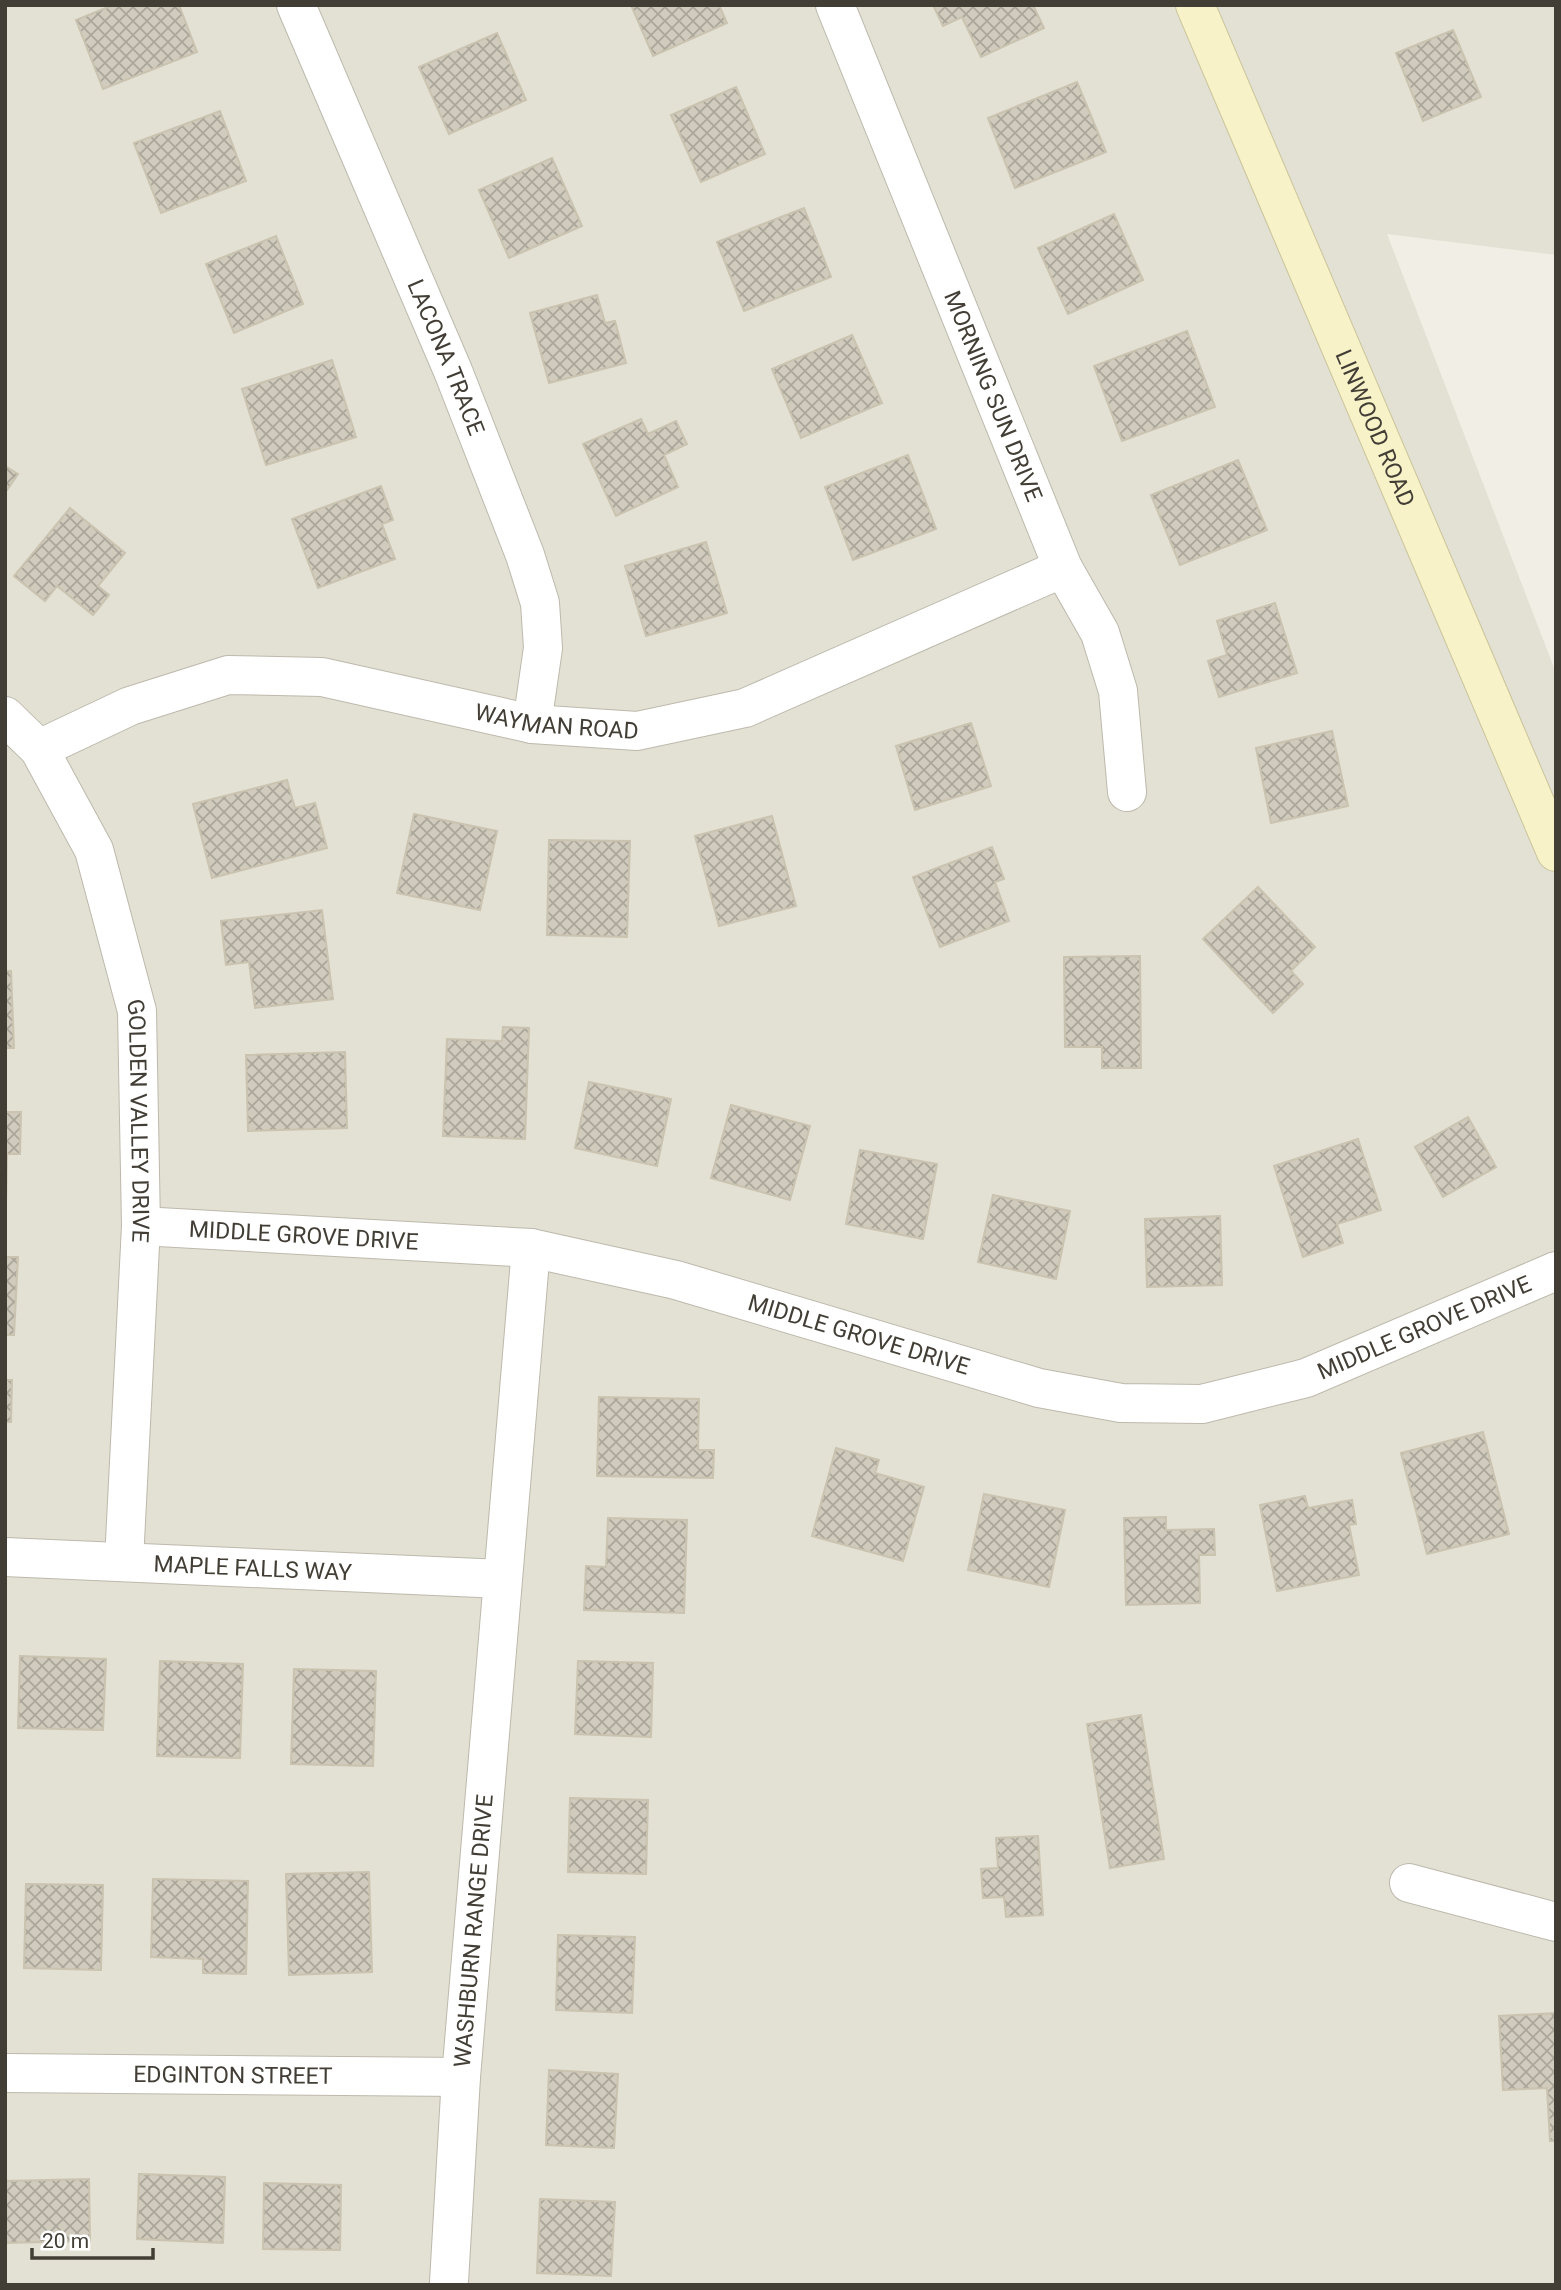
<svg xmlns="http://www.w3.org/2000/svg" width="1561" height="2290" viewBox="0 0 1561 2290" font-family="Roboto,sans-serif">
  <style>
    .residential { fill: #e3e0d4 }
    .building { fill: url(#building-cross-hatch); stroke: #cac3b0; stroke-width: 2 }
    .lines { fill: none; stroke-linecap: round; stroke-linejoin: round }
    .street-casing { stroke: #bdb9ac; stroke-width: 40 }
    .secondary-casing { stroke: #cac49a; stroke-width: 40 }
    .street { stroke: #fff; stroke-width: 38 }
    .secondary { stroke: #f7f2c8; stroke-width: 38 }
    .labels { text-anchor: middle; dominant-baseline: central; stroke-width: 5; stroke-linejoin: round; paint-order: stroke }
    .street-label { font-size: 23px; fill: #423e35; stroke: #fff }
  </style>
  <defs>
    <pattern id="building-cross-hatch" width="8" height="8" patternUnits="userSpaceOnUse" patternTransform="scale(1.75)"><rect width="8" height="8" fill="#d0cbbc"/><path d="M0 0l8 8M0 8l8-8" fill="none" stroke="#aaa69a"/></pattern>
  </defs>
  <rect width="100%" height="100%" fill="#f0eee5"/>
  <path class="residential" d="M5 5H1556V255L1387 234 1556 673V2285H5Z"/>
  <path class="building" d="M113 5H179L197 52 103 89 76 20Z
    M631 5H719L727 23 653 56Z
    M933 5H1033L1044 28 981 57 962 17 943 26Z
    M1453 30 1481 97 1423 121 1396 53Z
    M497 33 526 100 449 134 419 67Z
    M1077 82 1106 152 1015 188 988 118Z
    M736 87 765 154 701 182 671 115Z
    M220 111 246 181 161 213 134 143Z
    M552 158 582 226 509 258 479 190Z
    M804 208 831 277 744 311 717 242Z
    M1114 214 1143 280 1068 314 1038 248Z
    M276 236 303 304 234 333 206 264Z
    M597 295 605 323 615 321 626 363 549 383 530 313Z
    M1187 331 1215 407 1122 441 1094 366Z
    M852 335 882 403 801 438 772 369Z
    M332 360 356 437 266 465 242 389Z
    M641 419 648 434 676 421 687 444 664 455 678 487 616 516 583 444Z
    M908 455 936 529 853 560 825 487Z
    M1238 460 1267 530 1180 565 1151 495Z
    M5 466 18 474 5 493Z
    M381 486 393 520 382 524 395 559 318 588 292 519Z
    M70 508 125 553 98 586 109 595 93 615 57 586 45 601 14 576Z
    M706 542 727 613 646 636 625 566Z
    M1275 603 1297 673 1219 697 1208 661 1227 655 1217 621Z
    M971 723 991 786 915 810 896 746Z
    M1332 731 1348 806 1271 823 1256 748Z
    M287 780 295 808 315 803 327 848 212 878 193 804Z
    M414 814 497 831 480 910 397 893Z
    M772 816 796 906 719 926 695 836Z
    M549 840 630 841 627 937 547 935Z
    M992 847 1004 879 995 882 1009 921 940 947 913 877Z
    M1258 887 1315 947 1291 971 1303 984 1273 1013 1203 939Z
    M322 910 333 999 255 1008 249 962 226 965 221 921Z
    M1140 956 1141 1068H1102V1047H1065L1064 957Z
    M5 971H11L14 1048H5Z
    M503 1027 529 1028 525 1139 443 1136 447 1039 502 1041Z
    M345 1052 347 1128 248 1131 246 1055Z
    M589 1082 671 1099 657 1166 575 1148Z
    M731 1105 810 1126 790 1200 711 1178Z
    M5 1112H21L20 1154H7L6 1204Z
    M1468 1117 1496 1167 1443 1197 1415 1147Z
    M1358 1139 1381 1210 1337 1224 1343 1243 1303 1257 1274 1166Z
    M860 1150 937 1164 923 1239 846 1224Z
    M993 1195 1070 1211 1056 1279 978 1262Z
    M1220 1216 1222 1285 1147 1287 1145 1219Z
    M5 1257H18L14 1335H5Z
    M5 1380H12L11 1422H5Z
    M599 1397 699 1399 698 1450H714L713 1478 597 1476Z
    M1483 1432 1509 1534 1427 1554 1401 1453Z
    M836 1448 879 1460 875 1473 924 1487 903 1561 812 1536Z
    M984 1494 1065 1510 1049 1587 968 1570Z
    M1305 1496 1308 1508 1352 1500 1356 1524 1349 1525 1359 1575 1277 1591 1260 1505Z
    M1166 1517V1530L1214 1529 1215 1555H1199L1200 1603 1126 1605 1124 1518Z
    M608 1518 687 1520 684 1613 584 1610 586 1566 606 1567Z
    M20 1656 106 1659 103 1730 18 1728Z
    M160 1661 243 1664 240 1758 157 1756Z
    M578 1661 653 1663 651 1737 575 1734Z
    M294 1669 376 1671 373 1766 291 1764Z
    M1141 1715 1164 1859 1110 1868 1087 1724Z
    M570 1798 648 1800 646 1874 568 1872Z
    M1038 1836 1043 1915 1006 1917 1004 1897 983 1898 981 1869 998 1868 996 1838Z
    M369 1872 372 1972 289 1975 286 1874Z
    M153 1879 248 1881 246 1974 203 1973V1959L151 1957Z
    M26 1884 103 1885 101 1970 24 1968Z
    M558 1935 635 1937 632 2013 556 2010Z
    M1556 2013V2141H1550L1547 2088 1503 2090 1499 2016Z
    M549 2070 618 2074 614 2148 546 2145Z
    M139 2174 225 2177 223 2243 137 2239Z
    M89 2179 90 2241 5 2243V2181Z
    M264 2183 341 2185 340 2250 263 2249Z
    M540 2199 615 2202 611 2276 537 2273Z"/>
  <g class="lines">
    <defs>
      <g id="street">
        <path id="s1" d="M296 5 453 371 525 555 540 603 543 648 532 724"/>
        <path id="s2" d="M835 5 1063 568 1100 633 1118 691 1127 792"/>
        <path id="s3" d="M5 716 39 749 94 850 137 1011 141 1226 124 1561"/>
        <path id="s4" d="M39 749 130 706 228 675 322 677 532 724 637 731 745 708 1063 568"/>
        <path id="s5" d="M141 1226 531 1248 676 1280 1039 1388 1121 1403 1202 1404 1306 1378 1556 1271"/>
        <path id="s6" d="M5 1557 502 1579"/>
        <path d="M1409 1883 1556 1922"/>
        <path id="s7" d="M5 2073 461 2077"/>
        <path id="s8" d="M449 2282 461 2077 531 1248"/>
      </g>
      <g id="secondary">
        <path id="s9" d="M1195 5 1556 852"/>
      </g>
    </defs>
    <use href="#street" class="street-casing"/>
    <use href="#secondary" class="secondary-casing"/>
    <use href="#street" class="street"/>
    <use href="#secondary" class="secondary"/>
  </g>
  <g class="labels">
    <g class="street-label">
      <text stroke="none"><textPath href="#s1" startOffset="383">LACONA TRACE</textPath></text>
      <text stroke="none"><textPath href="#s2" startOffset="422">MORNING SUN DRIVE</textPath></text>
      <text stroke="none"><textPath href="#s9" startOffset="460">LINWOOD ROAD</textPath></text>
      <text stroke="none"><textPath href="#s4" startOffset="537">WAYMAN ROAD</textPath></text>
      <text stroke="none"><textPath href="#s3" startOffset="439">GOLDEN VALLEY DRIVE</textPath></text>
      <text stroke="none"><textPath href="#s5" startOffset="163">MIDDLE GROVE DRIVE</textPath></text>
      <text stroke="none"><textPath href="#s5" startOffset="1318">MIDDLE GROVE DRIVE</textPath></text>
      <text stroke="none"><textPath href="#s5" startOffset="730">MIDDLE GROVE DRIVE</textPath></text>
      <text stroke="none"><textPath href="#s6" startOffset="248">MAPLE FALLS WAY</textPath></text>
      <text stroke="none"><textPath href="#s8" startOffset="352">WASHBURN RANGE DRIVE</textPath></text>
      <text stroke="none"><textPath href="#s7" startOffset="228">EDGINTON STREET</textPath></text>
    </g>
  </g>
  <rect width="1561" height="2290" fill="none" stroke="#423e35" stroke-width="14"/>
  <path d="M32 2248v10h121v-10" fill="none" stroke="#423e35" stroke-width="3.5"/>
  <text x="42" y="2248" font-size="21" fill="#423e35" stroke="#ffffff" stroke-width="5" paint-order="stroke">20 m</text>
</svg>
